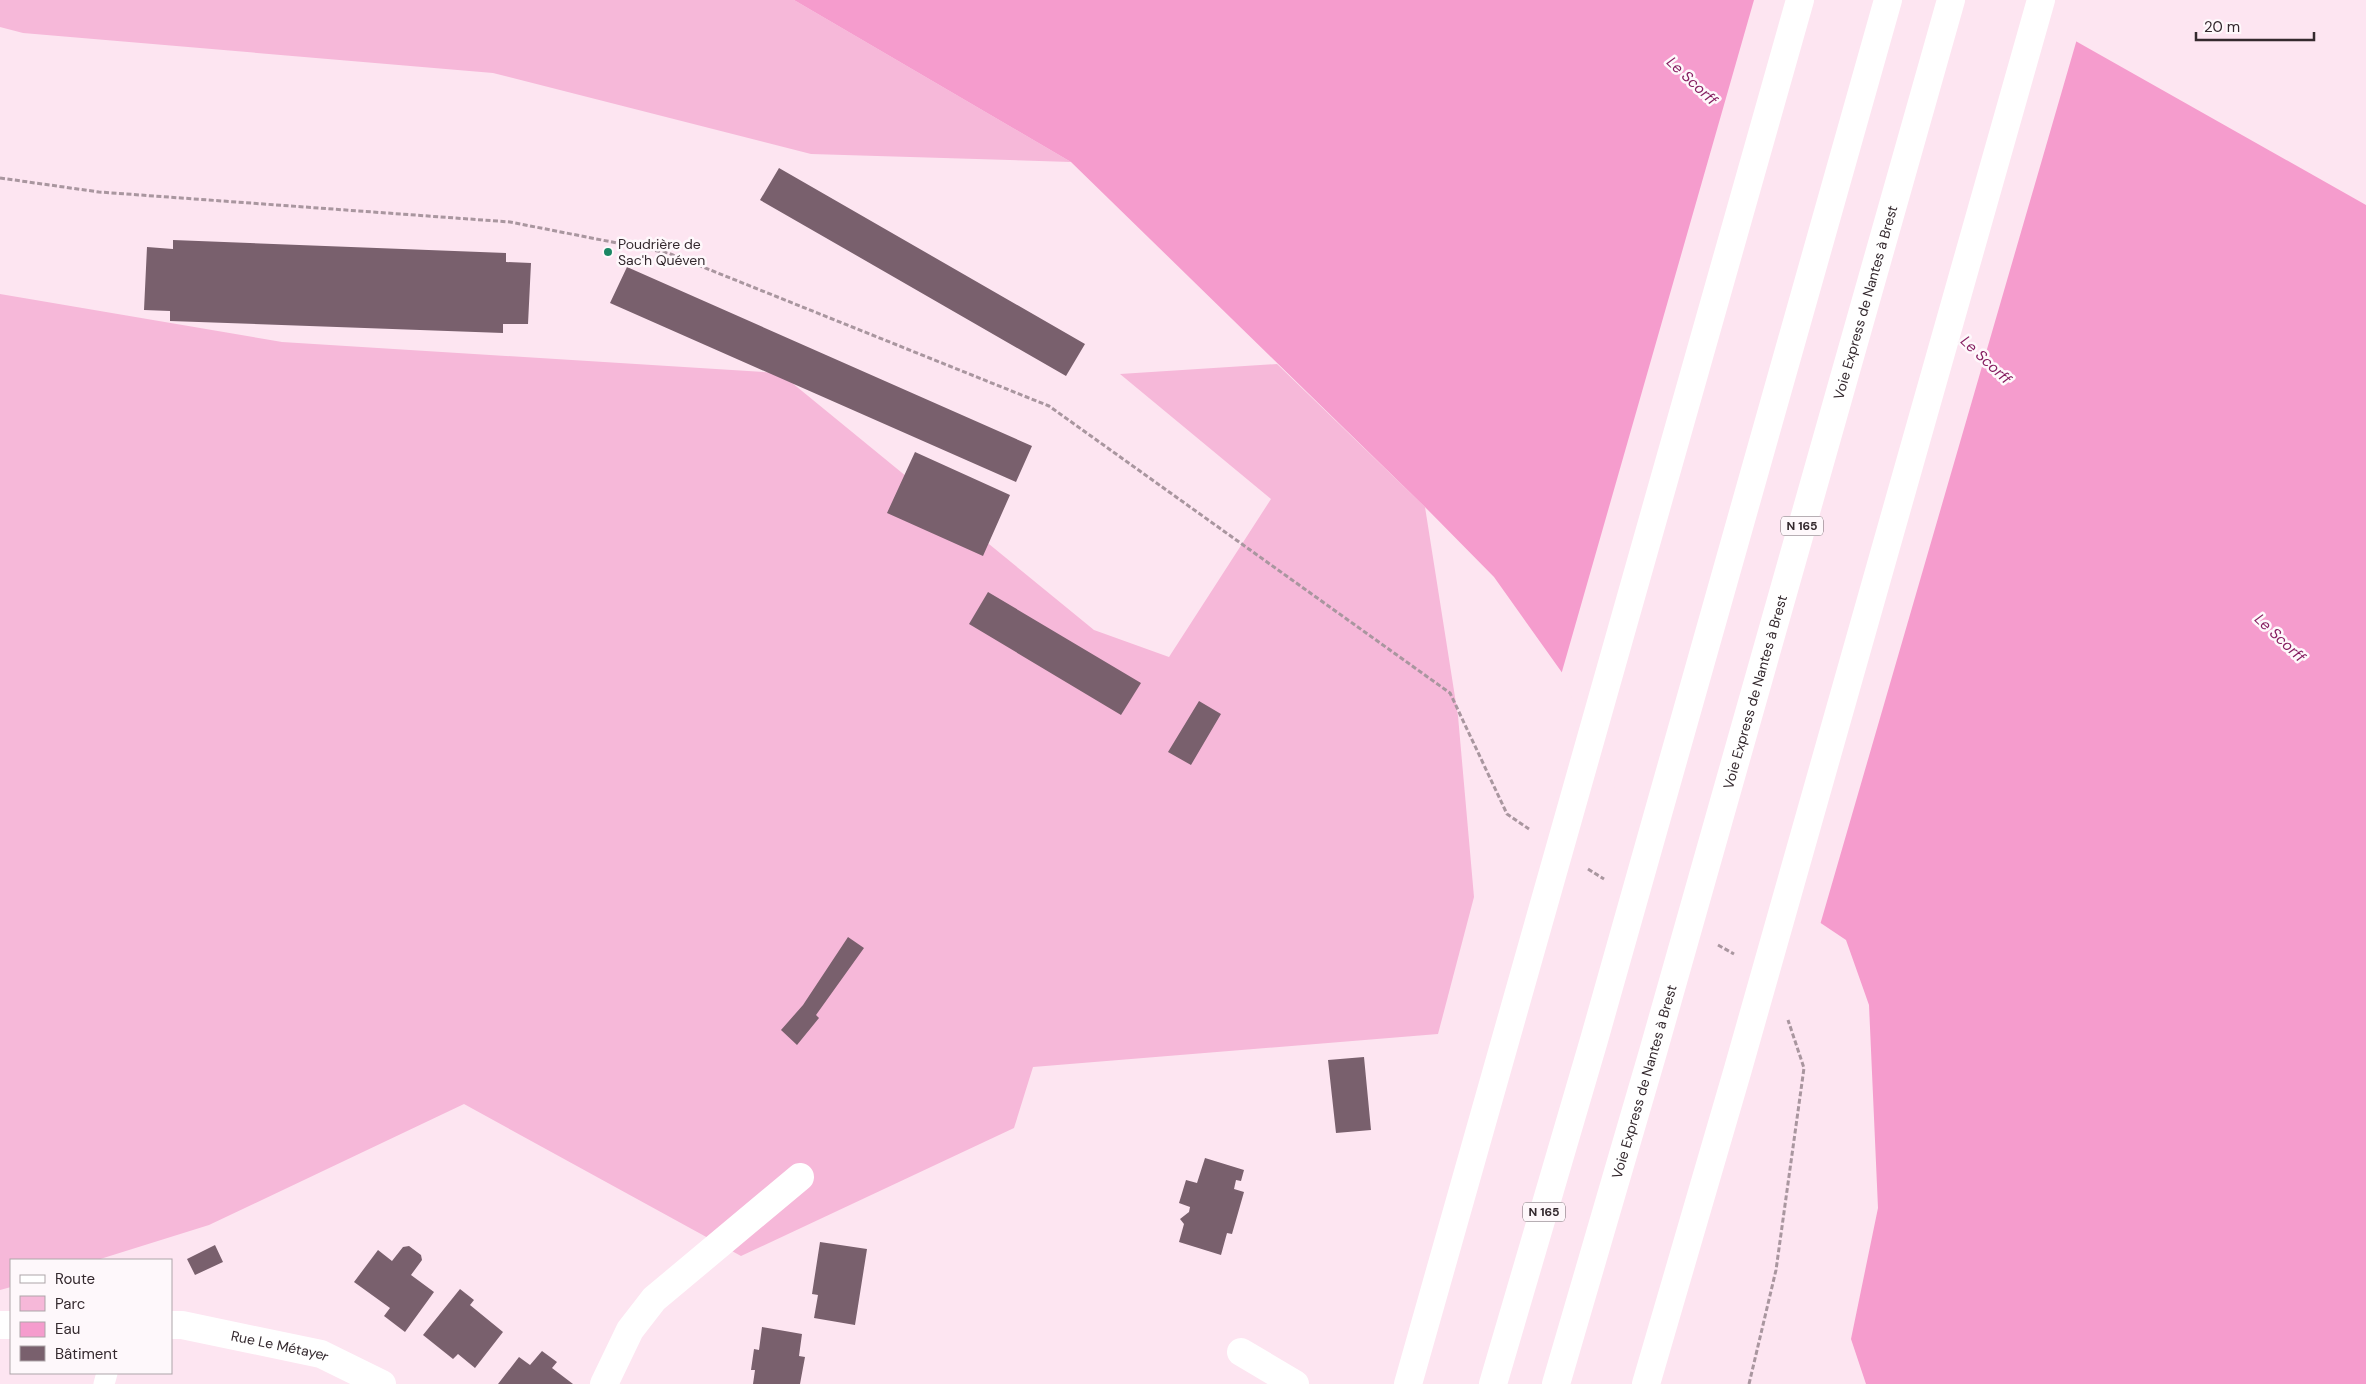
<svg xmlns="http://www.w3.org/2000/svg" width="2366" height="1384" viewBox="0 0 2366 1384" font-family="'DM Sans',sans-serif">
  <style>
    .green { fill: #f6b8d9 }
    .water { fill: #f59ccd }
    .pier { fill: #fde5f1 }
    .building { fill: #79606d }
    .lines { fill: none; stroke-linecap: round; stroke-linejoin: round }
    .path { stroke: #a9969f; stroke-width: 3; stroke-dasharray: 5 2.5; stroke-linecap: butt }
    .service { stroke: #fff; stroke-width: 21 }
    .minor { stroke: #fff; stroke-width: 28 }
    .trunk { stroke: #fff; stroke-width: 28 }
    .poi-dot { fill: #1b8764; stroke: #fef8fb; stroke-width: 2 }
    .labels { text-anchor: middle; dominant-baseline: central; stroke-width: 5; stroke-linejoin: round; paint-order: stroke }
    .shield { fill: #fef8fb; stroke: #71676c; stroke-width: 1 }
    .shield-label { font-size: 12px; font-weight: bold; fill: #34292e }
    .poi-label { font-size: 14px; fill: #34292e; stroke: #fef8fb; text-anchor: start }
    .street-label { font-size: 14px; fill: #34292e; stroke: #fef8fb }
    .water-label { font-size: 15px; font-style: italic; fill: #861f61; stroke: #fef8fb }
  </style>
  <rect width="100%" height="100%" fill="#fde5f1"/>
  <path class="green" d="M0 0H794L1071 162 811 154 493 73 23 33 0 27Z
    M0 294 282 342 780 373 1094 630 1169 657 1271 499 1120 374 1277 364 1425 507 1458 716 1474 897 1438 1034 1033 1067 1014 1128 741 1256 464 1104 209 1225 97 1260H11V1287L0 1290Z"/>
  <path class="water" d="M794 0H2034L2072 39 2366 205V1384H1866L1851 1339 1878 1208 1869 1005 1846 940 1746 873 1563 674 1494 577 1425 507 1071 162Z"/>
  <path class="pier" d="M1754 0H2038L2077 39 1820 925 1745 875 1621 802 1561 675Z"/>
  <path class="building" d="M779 168 1085 344 1066 376 760 200Z
    M173 240 506 253V262L531 263 528 324H503V333L170 321V311L144 310 147 247 173 249Z
    M627 267 1032 446 1016 482 610 303Z
    M915 452 1010 495 983 556 887 513Z
    M988 592 1141 683 1121 715 969 624Z
    M1199 701 1221 714 1191 765 1168 752Z
    M848 937 864 948 816 1015 819 1018 797 1045 781 1030 803 1005Z
    M1364 1057 1371 1130 1336 1133 1328 1060Z
    M1205 1158 1244 1170 1241 1181 1236 1180 1234 1189 1244 1192 1232 1234 1227 1233 1221 1255 1179 1242 1184 1224 1180 1219 1189 1212 1190 1207 1179 1203 1186 1180 1197 1183Z
    M820 1242 867 1249 855 1325 814 1318 818 1295 812 1294Z
    M215 1245 223 1262 195 1275 187 1259Z
    M409 1246 421 1255 422 1260 411 1275 434 1292 405 1332 384 1316 390 1308 354 1282 378 1250 392 1261 403 1247Z
    M460 1289 474 1300 470 1305 503 1332 475 1368 458 1354 453 1359 423 1335Z
    M762 1327 802 1334 799 1356 805 1357 800 1384H753L755 1370H751L754 1349 759 1350Z
    M542 1351 557 1362 552 1368 573 1384H498L519 1357 530 1365Z"/>
  <g class="lines">
    <path class="path" d="M0 178 99 192 510 222 668 253 1049 406 1450 693 1507 814 1529 829
      M1588 869 1604 879
      M1718 945 1734 954
      M1749 1384 1776 1270 1804 1068 1788 1020"/>
    <path class="service" d="M104 1384 107 1373"/>
    <g class="minor">
      <path d="M0 1325H11"/>
      <path id="s1" d="M171 1325H182L321 1354 382 1384"/>
      <path d="M1241 1352 1295 1384"/>
      <path d="M604 1384 630 1330 654 1299 800 1177"/>
    </g>
    <g class="trunk">
      <path d="M1408 1384 1800 0"/>
      <path d="M1493 1384 1594 1040 1888 0"/>
      <path id="s2" d="M1556 1384 1653 1052 1951 0"/>
      <path d="M1646 1384 1738 1069 2041 0"/>
    </g>
  </g>
  <circle class="poi-dot" cx="608" cy="252" r="5"/>
  <g class="labels">
    <g class="shield">
      <rect x="1781" y="516.5" width="42" height="19" rx="4"/>
      <rect x="1523" y="1202.5" width="42" height="19" rx="4"/>
    </g>
    <g class="shield-label">
      <text x="1802" y="526">N 165</text>
      <text x="1544" y="1212">N 165</text>
    </g>
    <g class="poi-label">
      <text x="618" y="244">Poudrière de<tspan x="618" dy="16">Sac'h Quéven</tspan></text>
    </g>
    <g class="street-label">
      <text stroke="none"><textPath href="#s2" startOffset="1125">Voie Express de Nantes à Brest</textPath></text>
      <text stroke="none"><textPath href="#s2" startOffset="720">Voie Express de Nantes à Brest</textPath></text>
      <text stroke="none"><textPath href="#s2" startOffset="315">Voie Express de Nantes à Brest</textPath></text>
      <text stroke="none"><textPath href="#s1" startOffset="111">Rue Le Métayer</textPath></text>
    </g>
    <g class="water-label">
      <text transform="translate(1692 81) rotate(43)">Le Scorff</text>
      <text transform="translate(1986 360) rotate(43)">Le Scorff</text>
      <text transform="translate(2280 638) rotate(43)">Le Scorff</text>
    </g>
  </g>
  <rect x="10" y="1259" width="162" height="115" fill="#fef8fb" stroke="#ada5a9"/>
  <rect x="20" y="1275" width="25" height="8" fill="#ffffff" stroke="#ada5a9"/>
  <text x="55" y="1284" font-size="15" fill="#34292e">Route</text>
  <rect x="20" y="1296" width="25" height="15" fill="#f6b8d9" stroke="#ada5a9"/>
  <text x="55" y="1309" font-size="15" fill="#34292e">Parc</text>
  <rect x="20" y="1322" width="25" height="15" fill="#f59ccd" stroke="#ada5a9"/>
  <text x="55" y="1334" font-size="15" fill="#34292e">Eau</text>
  <rect x="20" y="1346" width="25" height="15" fill="#79606d" stroke="#ada5a9"/>
  <text x="55" y="1359" font-size="15" fill="#34292e">Bâtiment</text>
  <path d="M2196 32v8h118v-8" fill="none" stroke="#34292e" stroke-width="2.5"/>
  <text x="2204" y="32" font-size="15" fill="#34292e" stroke="#fef8fb" stroke-width="4" paint-order="stroke">20 m</text>
</svg>
